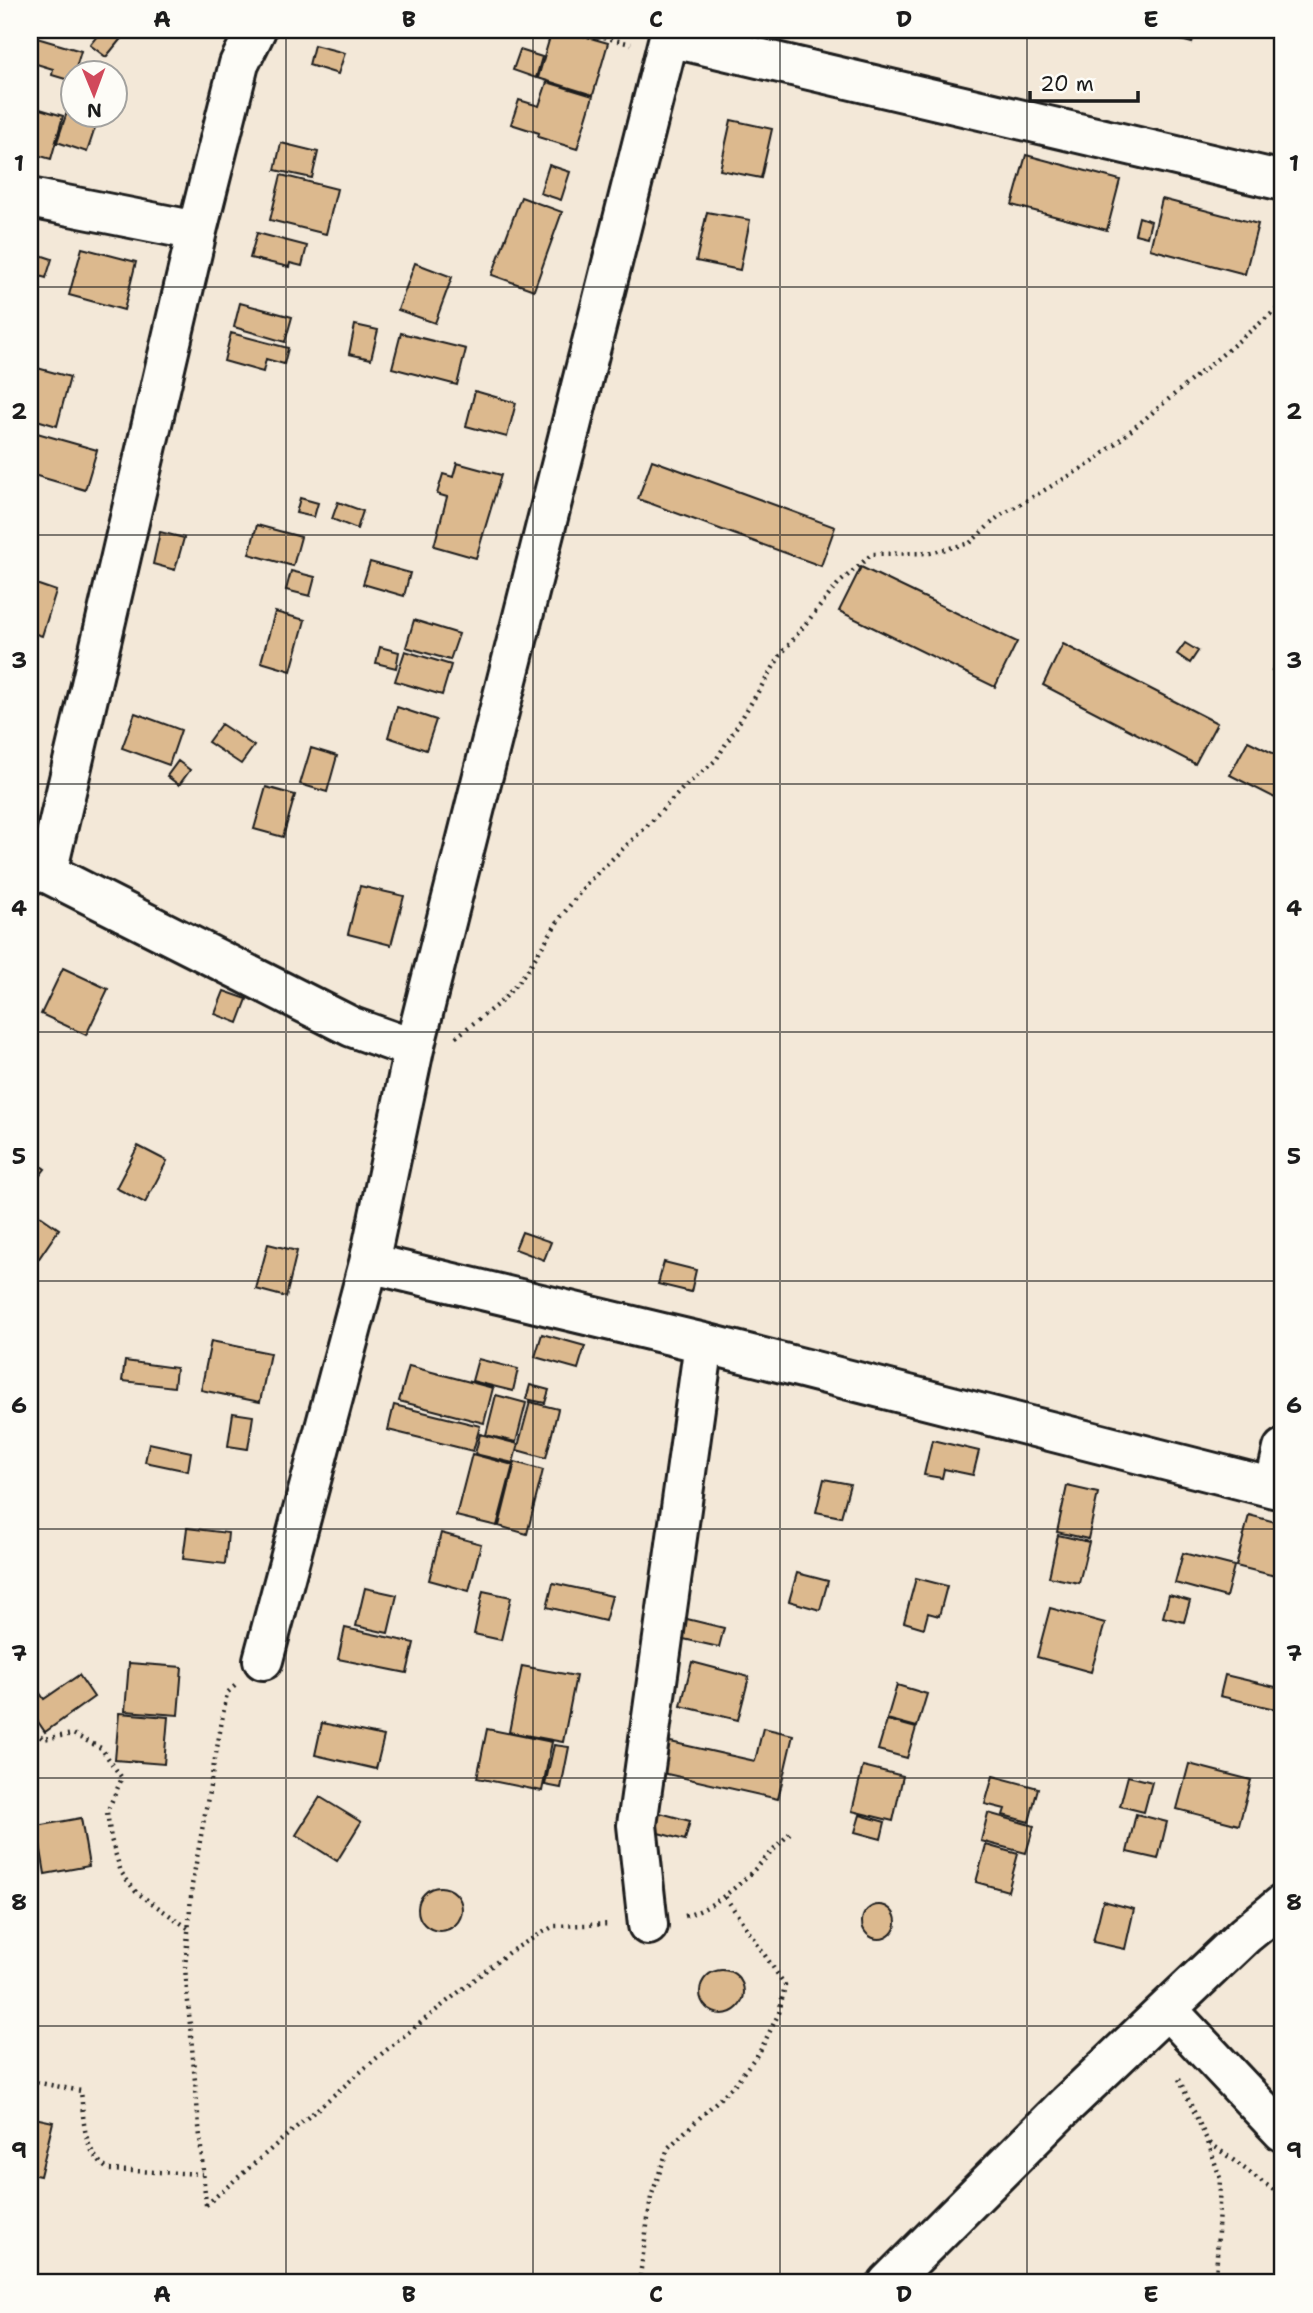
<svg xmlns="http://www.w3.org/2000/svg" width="1313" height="2313" viewBox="0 0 1313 2313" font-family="'Shantell Sans',sans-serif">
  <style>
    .building { fill: #dcb98e; stroke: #1c1c1c; stroke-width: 2 }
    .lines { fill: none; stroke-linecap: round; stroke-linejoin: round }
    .street-casing { stroke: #1c1c1c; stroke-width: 44 }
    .path { stroke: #1c1c1c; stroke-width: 4.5; stroke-dasharray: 2 5; stroke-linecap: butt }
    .street { stroke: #fdfcf7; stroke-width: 38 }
    .grid { fill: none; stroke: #1c1c1c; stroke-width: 2; stroke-opacity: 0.55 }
    .neatline { fill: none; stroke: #1c1c1c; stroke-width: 2.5 }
    .grid-label { font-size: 23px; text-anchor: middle; font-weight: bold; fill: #1c1c1c }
  </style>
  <rect width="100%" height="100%" fill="#f3e8d8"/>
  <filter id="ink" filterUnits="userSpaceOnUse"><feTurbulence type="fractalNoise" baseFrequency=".0143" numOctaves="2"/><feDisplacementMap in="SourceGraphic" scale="14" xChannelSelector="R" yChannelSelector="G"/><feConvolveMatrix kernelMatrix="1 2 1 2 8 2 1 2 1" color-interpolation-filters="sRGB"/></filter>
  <g filter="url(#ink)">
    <path class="building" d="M102 30H128L106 57 90 45Z
      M552 30H562L608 43 593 95 538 78Z
      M1164 30H1195L1192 43 1162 35Z
      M30 36 81 51 72 81 52 75 53 69 30 62Z
      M314 45 345 53 338 74 309 65Z
      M520 50 542 57 536 78 513 70Z
      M547 82 593 96 577 149 538 137 539 133 511 124 519 100 539 106Z
      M74 91V116H99L87 152 57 142Z
      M30 106 63 116 51 159 30 153Z
      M731 120 772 129 761 178 720 170Z
      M281 143 318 152 312 178 275 170Z
      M1026 155 1120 180 1107 230 1012 205Z
      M549 165 570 172 561 200 540 193Z
      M281 175 337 189 326 234 270 220Z
      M521 197 562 212 534 290 492 275Z
      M1162 199 1258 224 1245 274 1150 249Z
      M707 212 750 220 740 270 696 261Z
      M1139 217 1151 221 1147 237 1135 234Z
      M257 233 307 246 302 266 290 263 289 267 250 258Z
      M82 248 136 262 124 310 69 295Z
      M34 253 52 259 46 278 30 273Z
      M415 263 452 277 435 323 398 310Z
      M240 303 292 317 285 342 234 327Z
      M355 325 378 330 371 359 349 354Z
      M231 333 288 348 284 364 266 359 263 372 224 361Z
      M401 333 466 349 457 385 392 368Z
      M30 366 70 377 57 426 30 418Z
      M475 391 516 403 507 437 466 426Z
      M30 431 97 450 85 490 30 474Z
      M652 460 835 527 821 566 638 499Z
      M457 463 501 475 476 558 434 546 447 497 437 494 443 474 453 477Z
      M300 498 318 503 314 517 296 513Z
      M338 502 363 511 357 529 332 519Z
      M257 525 301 537 293 566 249 554Z
      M160 532 184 538 175 570 153 564Z
      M370 562 410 573 404 596 363 584Z
      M861 567 1017 642 995 687 839 611Z
      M291 571 315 577 310 596 286 590Z
      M30 582 56 591 42 636 30 632Z
      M275 612 305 620 291 671 261 662Z
      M414 620 459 634 450 660 406 647Z
      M1185 643 1198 651 1190 663 1177 654Z
      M1063 644 1217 723 1195 764 1043 685Z
      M380 647 399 652 396 668 376 663Z
      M1283 650V676L1272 670Z
      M405 651 451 665 442 695 395 681Z
      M397 707 436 720 426 750 388 737Z
      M135 713 181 730 169 765 122 748Z
      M221 724 254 746 241 764 208 742Z
      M1248 741 1283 758V802L1230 775Z
      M311 748 337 756 327 792 300 784Z
      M178 761 190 770 179 785 167 776Z
      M266 787 295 795 283 837 254 829Z
      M360 886 404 896 391 945 348 934Z
      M63 968 108 989 86 1035 41 1014Z
      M224 991 247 999 238 1023 215 1014Z
      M138 1146 167 1161 145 1203 116 1188Z
      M30 1158 45 1169 30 1188Z
      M30 1209 59 1229 33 1267 30 1265Z
      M522 1232 551 1242 544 1260 515 1249Z
      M268 1244 297 1251 286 1297 256 1289Z
      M664 1262 696 1270 691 1292 658 1284Z
      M542 1334 585 1346 578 1369 535 1357Z
      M211 1341 270 1353 260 1402 201 1390Z
      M478 1359 518 1369 513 1391 472 1381Z
      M125 1361 176 1368 174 1387 122 1381Z
      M409 1366 493 1388 484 1423 399 1401Z
      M530 1385 549 1390 545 1403 526 1399Z
      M496 1395 526 1403 516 1442 486 1435Z
      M530 1402 558 1409 546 1458 517 1450Z
      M394 1405 480 1426 473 1451 388 1430Z
      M233 1413 253 1416 248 1449 228 1446Z
      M480 1434 518 1444 513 1463 475 1454Z
      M932 1440 979 1451 973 1475 944 1469 942 1478 924 1475Z
      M149 1443 191 1452 188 1471 145 1462Z
      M472 1454 513 1465 497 1526 456 1516Z
      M515 1462 543 1470 527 1534 499 1526Z
      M824 1479 850 1484 841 1517 816 1512Z
      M1067 1486 1098 1493 1088 1539 1057 1532Z
      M1249 1515 1283 1524V1578L1236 1566Z
      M187 1528 228 1533 225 1564 183 1559Z
      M441 1533 481 1544 469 1591 429 1580Z
      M1058 1535 1089 1542 1079 1583 1049 1577Z
      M1183 1553 1234 1566 1226 1597 1175 1583Z
      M797 1573 828 1581 820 1610 789 1601Z
      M916 1578 947 1586 939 1616 928 1613 924 1628 904 1622Z
      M553 1583 612 1596 605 1621 547 1607Z
      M365 1588 397 1595 388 1633 356 1626Z
      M483 1591 511 1597 501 1640 474 1634Z
      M1169 1595 1190 1601 1184 1622 1163 1617Z
      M1050 1608 1105 1623 1091 1672 1037 1657Z
      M683 1618 724 1628 719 1647 679 1638Z
      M345 1628 414 1643 407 1673 338 1659Z
      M692 1662 749 1677 738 1720 681 1706Z
      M129 1663 182 1667 178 1715 125 1711Z
      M522 1666 576 1676 563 1742 509 1732Z
      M79 1675 94 1697 45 1732 30 1710V1695L37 1689 44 1699Z
      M1225 1675 1280 1688 1275 1709 1220 1696Z
      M897 1685 927 1694 917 1727 887 1719Z
      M119 1713 168 1717 164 1764 115 1760Z
      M887 1720 916 1728 907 1758 878 1750Z
      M322 1723 384 1736 376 1769 315 1755Z
      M763 1728 793 1735 778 1799 658 1772 666 1741 755 1761Z
      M487 1729 552 1742 542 1791 477 1778Z
      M554 1745 569 1747 561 1788 545 1785Z
      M1189 1764 1251 1780 1239 1825 1177 1809Z
      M863 1766 903 1776 893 1821 852 1811Z
      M993 1776 1038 1788 1029 1822 1003 1815 1005 1809 985 1804Z
      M1128 1776 1152 1782 1144 1812 1120 1806Z
      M320 1797 361 1822 337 1861 296 1835Z
      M649 1810 690 1821 685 1840 643 1829Z
      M988 1813 1034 1826 1026 1853 981 1841Z
      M1136 1814 1167 1822 1158 1859 1127 1852Z
      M860 1815 885 1822 881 1839 855 1832Z
      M81 1818 89 1866 45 1874 37 1826Z
      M986 1845 1018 1854 1008 1891 976 1882Z
      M418 1909a22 22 0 1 1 44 0a22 22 0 1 1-44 0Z
      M1103 1901 1134 1909 1125 1949 1093 1942Z
      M862 1922a17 17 0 1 1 34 0a17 17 0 1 1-34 0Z
      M700 1992a22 22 0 1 1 44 0a22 22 0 1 1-44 0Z
      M30 2117 53 2122 40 2176 30 2174Z"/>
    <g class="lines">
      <defs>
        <path id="street" d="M30 198 197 231
          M30 868 47 873 352 1027 414 1049
          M47 873 197 231 239 64 256 30
          M369 1263 704 1343 1274 1488H1283
          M1274 1488 1283 1449
          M263 1660 369 1263 414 1049 669 37 1283 181
          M648 1925 637 1825 704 1343
          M1167 2009 1283 2132
          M888 2283 1067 2104 1245 1935 1283 1904"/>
      </defs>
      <use href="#street" class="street-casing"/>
      <path class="path" d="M592 30 599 36 631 44
        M456 1037 503 1000 527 971 560 918 588 882 650 823 683 788 716 760 782 653 838 584 872 554 930 553 970 543 998 517 1093 462 1283 304
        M30 1727 43 1739 73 1734 101 1748 122 1778 107 1812 111 1839 121 1872 136 1892 188 1928
        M685 1916C726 1905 761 1862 790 1833
        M1179 2079 1208 2142 1220 2178 1216 2283
        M30 2081 81 2091C84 2121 82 2151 109 2170L204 2174
        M1210 2143 1283 2197
        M206 2205 379 2056 509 1952 554 1926 611 1924
        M206 2205 185 1968 192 1885 227 1693 237 1684
        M639 2283 651 2197 668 2148 734 2085 760 2051 779 2013 785 1985 724 1895"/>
      <use href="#street" class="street"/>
    </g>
  </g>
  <path class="grid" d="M286 30V2283M533 30V2283M780 30V2283M1027 30V2283M30 287H1283M30 535H1283M30 784H1283M30 1032H1283M30 1281H1283M30 1529H1283M30 1778H1283M30 2026H1283"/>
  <rect width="1313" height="2313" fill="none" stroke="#fdfcf7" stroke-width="77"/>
  <g transform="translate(94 94) rotate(179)"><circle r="33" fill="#fdfcf7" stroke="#a3a29f" stroke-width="2"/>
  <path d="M0-5L12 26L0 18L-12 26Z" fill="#d1495b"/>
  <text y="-10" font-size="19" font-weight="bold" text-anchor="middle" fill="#1c1c1c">N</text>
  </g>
  <path d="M1030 91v10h108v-10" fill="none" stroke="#1c1c1c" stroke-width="3.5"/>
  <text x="1040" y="91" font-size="21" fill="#1c1c1c" stroke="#fdfcf7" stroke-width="5" paint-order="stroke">20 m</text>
  <rect x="38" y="38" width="1236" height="2236" class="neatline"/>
  <g class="grid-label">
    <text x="162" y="27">A</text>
    <text x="409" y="27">B</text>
    <text x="656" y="27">C</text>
    <text x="904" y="27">D</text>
    <text x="1151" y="27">E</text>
    <text x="19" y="171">1</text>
    <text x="1294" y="171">1</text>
    <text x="19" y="419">2</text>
    <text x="1294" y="419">2</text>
    <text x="19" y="668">3</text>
    <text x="1294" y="668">3</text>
    <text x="19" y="916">4</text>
    <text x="1294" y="916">4</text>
    <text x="19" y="1164">5</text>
    <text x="1294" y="1164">5</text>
    <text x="19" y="1413">6</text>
    <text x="1294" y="1413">6</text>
    <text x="19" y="1661">7</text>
    <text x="1294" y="1661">7</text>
    <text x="19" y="1910">8</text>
    <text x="1294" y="1910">8</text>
    <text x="19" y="2158">9</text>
    <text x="1294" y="2158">9</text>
    <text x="162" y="2302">A</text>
    <text x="409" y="2302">B</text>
    <text x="656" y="2302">C</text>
    <text x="904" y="2302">D</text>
    <text x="1151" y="2302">E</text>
  </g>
</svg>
